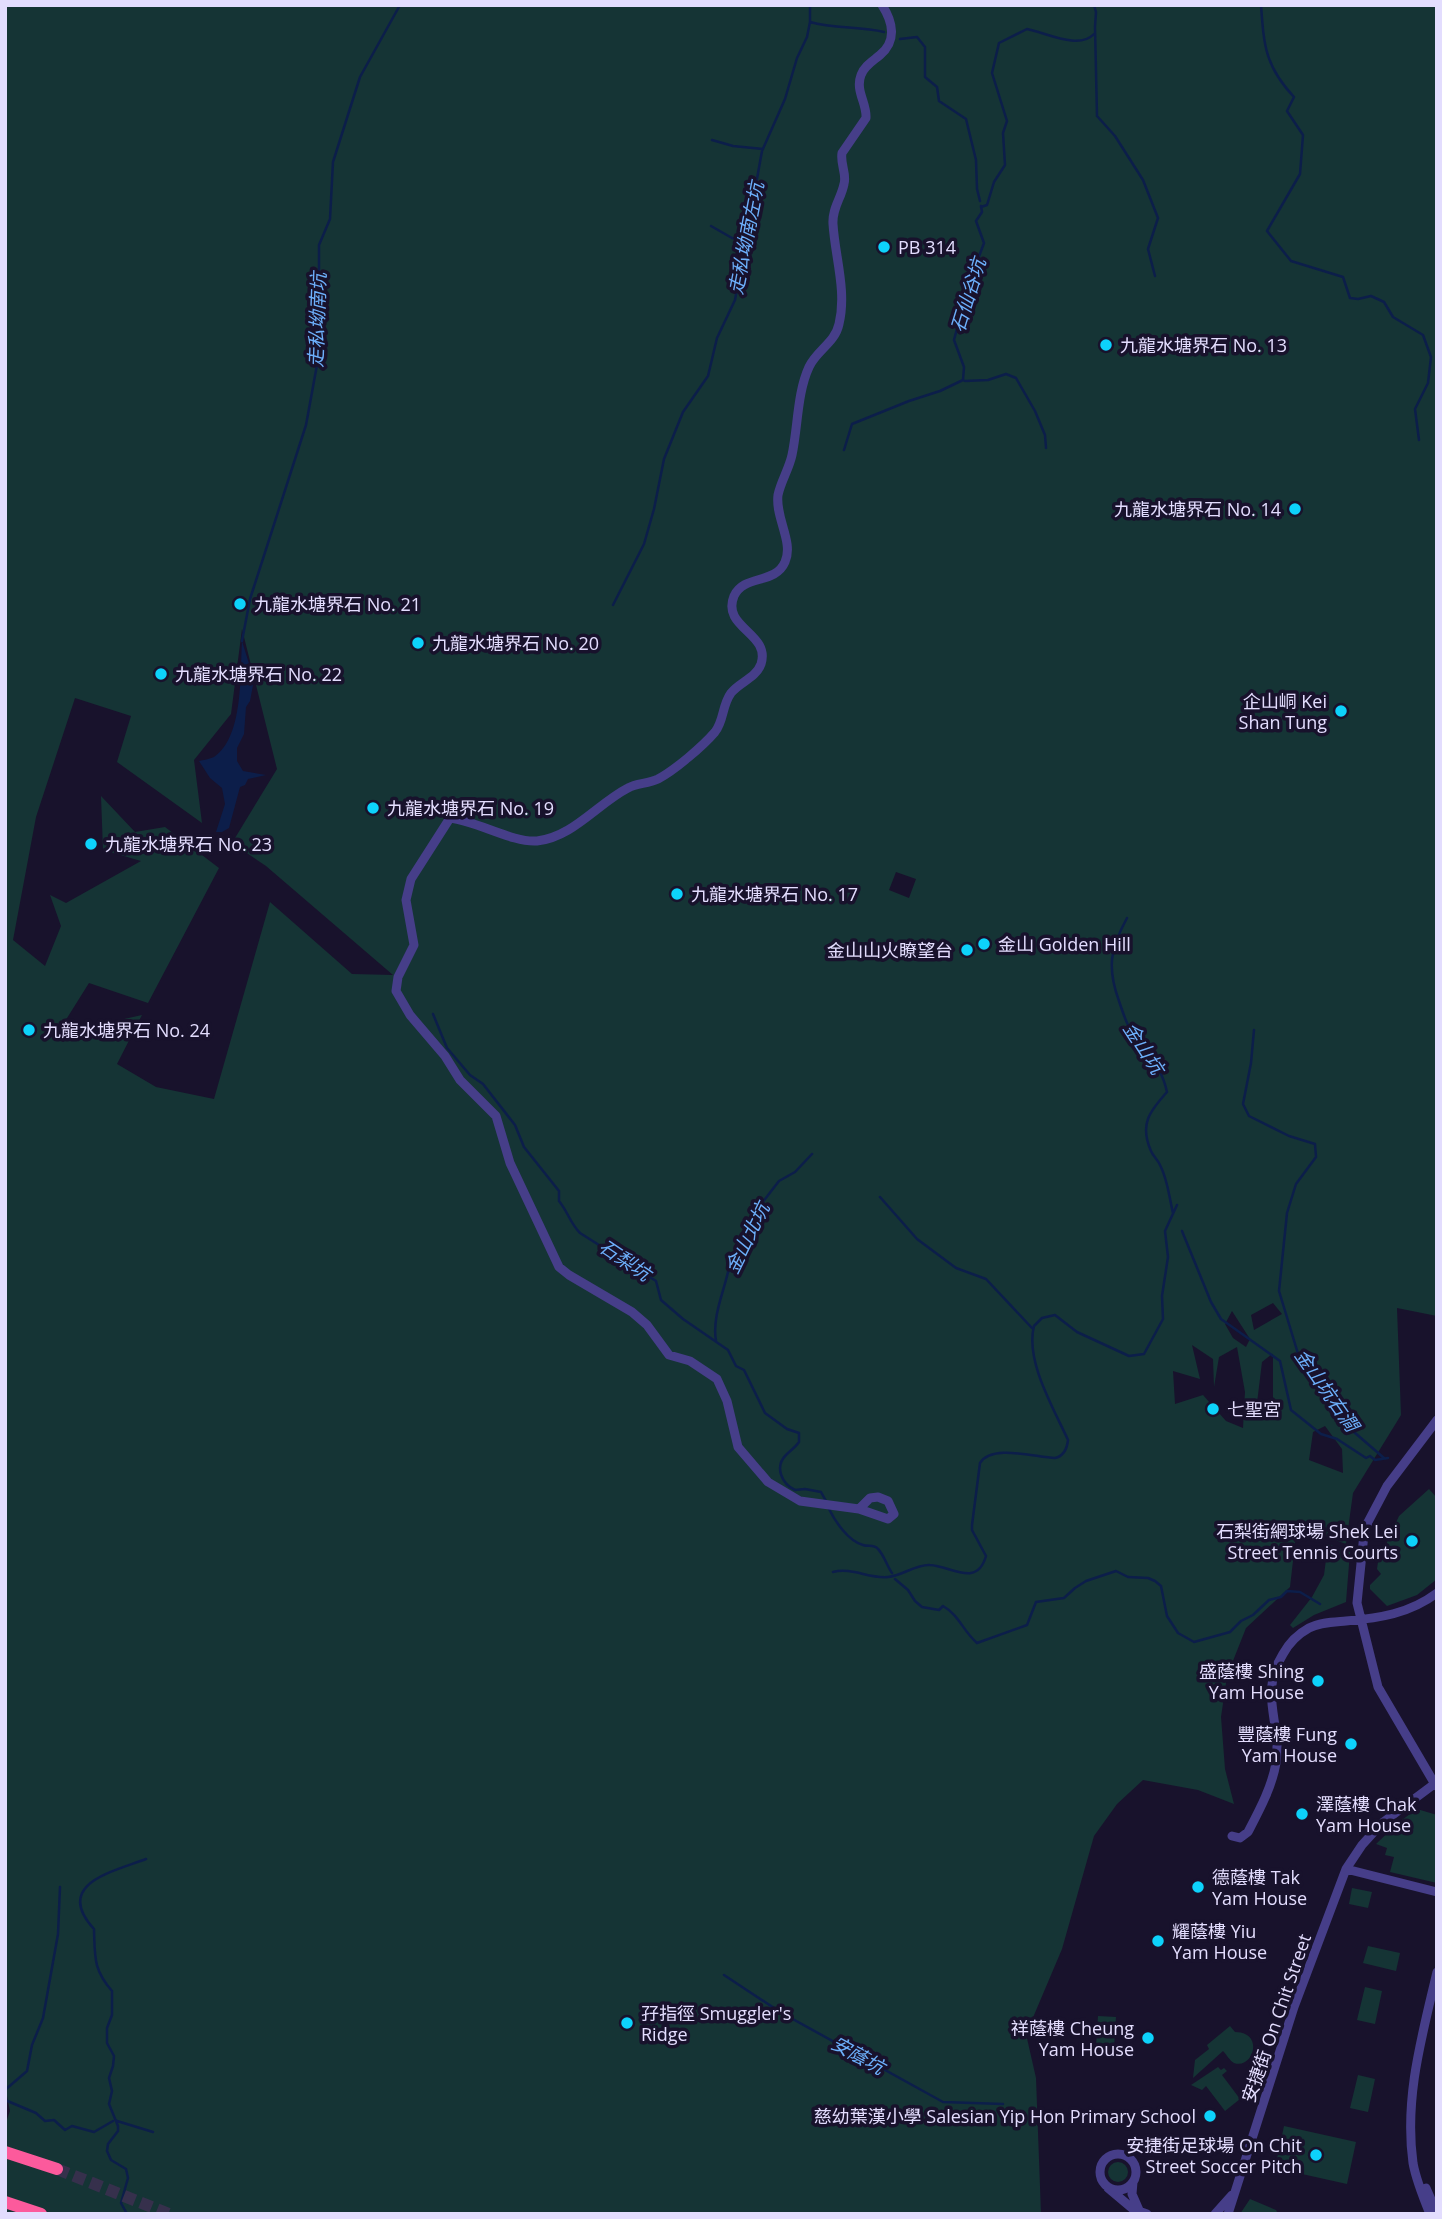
<svg xmlns="http://www.w3.org/2000/svg" width="1442" height="2219" viewBox="0 0 1442 2219" font-family="'Open Sans','Noto Sans TC',sans-serif">
  <style>
    .green { fill: #153435; fill-rule: evenodd }
    .water { fill: #0c1e4a }
    .lines { fill: none; stroke-linecap: round; stroke-linejoin: round }
    .stream { stroke: #0c1e4a; stroke-width: 2.5 }
    .highway-tunnel { stroke: #36304c; stroke-width: 12; stroke-dasharray: 12 6; stroke-linecap: butt }
    .minor { stroke: #463e89; stroke-width: 9 }
    .highway { stroke: #fc5a9c; stroke-width: 12 }
    .poi-dot { fill: #0dd2fb; stroke: #18122c; stroke-width: 2.5 }
    .labels { text-anchor: middle; dominant-baseline: central; stroke-width: 7; stroke-linejoin: round; paint-order: stroke }
    .poi-label { font-size: 18px; fill: #e3ddfe; stroke: #18122c; text-anchor: start }
    .street-label { font-size: 18px; fill: #e3ddfe; stroke: #18122c }
    .water-label { font-size: 19px; font-style: italic; fill: #6db0fc; stroke: #18122c }
  </style>
  <rect width="100%" height="100%" fill="#18122c"/>
  <path class="green" d="M5 5H1437V1316L1397 1308 1401 1415 1353 1493 1346 1544 1297 1526 1290 1587 1246 1628 1227 1676 1221 1717 1225 1769 1234 1804 1198 1790 1143 1780 1117 1804 1094 1836 1062 1949 1026 2034 1036 2078 1041 2214H5V2125L10 2111 5 2086ZM242 629 277 769 232 843 266 866 393 975 352 974 270 902 214 1099 156 1087 117 1064 142 1015 57 1034 89 983 148 1003 219 868 165 827 135 832 101 796 103 850 141 861 66 903 50 895 61 926 45 966 13 940 36 817 75 698 131 716 117 762 202 823 194 760 231 714ZM896 872 916 879 909 898 889 890ZM1273 1303 1282 1314 1254 1330 1251 1315ZM1232 1311 1250 1339 1246 1347 1233 1338 1225 1324ZM1192 1345 1213 1359 1214 1387 1219 1357 1237 1347 1245 1392 1243 1428 1226 1421 1203 1395 1175 1404 1173 1371 1200 1379ZM1272 1354H1273V1407L1257 1403 1262 1362ZM1325 1426 1342 1449 1343 1473 1309 1460 1313 1432Z
    M1429 1489 1437 1498V1579L1417 1595 1387 1606 1370 1589V1585L1381 1574 1377 1569 1378 1562 1399 1516Z
    M1328 1544 1350 1552 1346 1602 1314 1615 1293 1628 1290 1625 1312 1597 1324 1575Z
    M1417 1809 1437 1815V1883L1390 1872 1394 1857 1385 1855 1387 1848 1376 1844 1399 1822Z
    M1352 1888 1372 1892 1368 1908 1349 1904Z
    M1368 1946 1400 1953 1396 1971 1363 1963Z
    M1365 1987 1382 1991 1375 2024 1357 2020Z
    M1098 2016 1116 2017 1114 2048 1096 2047Z
    M1230 2026 1235 2032C1265 2032 1253 2070 1234 2063 1230 2061 1226 2054 1223 2051L1193 2078 1195 2060 1209 2049 1207 2045Z
    M1218 2067 1221 2070 1224 2068 1227 2071 1222 2075 1240 2099 1225 2111 1206 2086 1202 2090 1191 2085Z
    M1358 2075 1375 2079 1368 2112 1350 2108Z
    M1284 2126 1356 2142 1347 2184 1275 2168Z
    M1108 2172a10 10 0 1 1 20 0a10 10 0 1 1-20 0Z
    M1250 2199 1276 2210 1278 2214H1240Z"/>
  <path class="water" d="M242 641 254 680 250 701 246 707 244 734 237 748V761L243 771 266 775 248 779 245 785 240 787 229 828 222 832H216L225 804 222 788 210 778 199 761C203 760 210 759 214 757 244 737 240 672 242 641Z"/>
  <g class="lines">
    <path class="stream" d="M810 5V22C834 29 860 26 884 32
      M1094 5 1096 12 1095 27 1097 116 1115 136 1143 180 1158 218 1148 249 1155 276
      M1261 5C1264 46 1265 66 1294 97L1287 111 1303 135 1300 174 1267 231 1291 261 1343 277 1350 298 1358 299 1371 296 1384 302 1393 317 1423 335 1431 357 1428 383 1415 409 1419 440
      M900 39 917 37 925 47V77L937 87 939 101 966 119 976 160 977 189 980 201
      M712 140 733 146 763 149
      M981 206 982 212 976 221 984 243 969 283 954 340 964 367 963 380 965 381 988 380 1006 374 1016 378 1035 411 1045 435 1046 448
      M981 207 987 205 994 182 1005 165 1003 133 1007 121 992 73 999 43 1027 29C1047 33 1079 50 1094 34
      M711 226 732 238 745 241
      M844 450 852 424 909 401 940 391 963 380
      M613 605 644 544 654 509 664 459 683 412 708 376 717 338 735 300 762 151 785 99 797 58 807 37 810 22
      M242 641 250 599 306 425 319 354V245L330 219 333 162 360 77 400 5
      M1127 918C1110 949 1107 968 1119 1001 1124 1016 1128 1028 1137 1041 1151 1060 1162 1068 1167 1092 1150 1111 1139 1124 1151 1151 1153 1156 1158 1160 1160 1165 1168 1180 1169 1197 1173 1213
      M433 1014 447 1048 470 1075 483 1084 515 1125 524 1147 559 1191V1201C568 1212 570 1223 580 1233L656 1281 661 1300 683 1319 728 1350 736 1366 744 1370 765 1413 787 1429 799 1433V1442C795 1448 791 1450 786 1455 774 1467 782 1484 795 1490L805 1489 821 1492 826 1501
      M1254 1030 1251 1063 1243 1104 1249 1116 1289 1136 1315 1144 1316 1157 1296 1184 1287 1213 1279 1291 1299 1357 1322 1377 1347 1426 1384 1458
      M880 1197 917 1239 956 1268 986 1279 1032 1328
      M1182 1231 1211 1302 1221 1319 1280 1361 1291 1410 1321 1434 1337 1439 1366 1458 1370 1456 1375 1460 1388 1458
      M716 1341C712 1318 723 1294 728 1272L735 1268 744 1239 755 1212 779 1181 795 1172 812 1154
      M829 1509C835 1521 848 1541 863 1545 868 1547 874 1544 878 1549 884 1555 887 1566 892 1573
      M833 1572C852 1567 869 1579 888 1577 902 1576 916 1564 930 1565 951 1566 977 1588 986 1556L972 1530V1525L980 1463C992 1444 1034 1457 1055 1458 1064 1456 1067 1449 1068 1440 1054 1409 1025 1361 1034 1326L1042 1318 1055 1315 1077 1332 1129 1356 1144 1354 1163 1319 1162 1296 1168 1257 1165 1231 1177 1205
      M895 1579 908 1590 915 1601 922 1607 939 1610 943 1606C959 1615 963 1631 977 1643L1027 1625 1036 1602 1064 1598 1075 1588 1086 1581 1116 1571 1128 1577 1148 1578 1155 1581 1161 1586 1167 1616 1178 1633 1194 1642 1230 1632 1241 1621 1253 1615 1269 1600 1281 1597 1287 1591 1300 1592 1320 1604
      M724 1975 780 2012 943 2102 1003 2104
      M5 2090 27 2071 32 2045 43 2018 58 1934 60 1887
      M5 2100 36 2113 45 2121 54 2120 65 2130 72 2126 94 2132 113 2121
      M117 2121 153 2132
      M127 2214 121 2203 128 2178 126 2169 111 2160 107 2151 108 2144 118 2131V2126L109 2104 112 2091 109 2078 113 2066 114 2056 107 2043V2028L112 2015V1991C93 1969 95 1957 94 1929 53 1884 112 1872 146 1859"/>
    <path class="highway-tunnel" d="M57 2169 169 2214"/>
    <path class="minor" d="M859 1509 870 1498 878 1497 888 1501 894 1514 888 1519 859 1509 800 1501 768 1482 738 1447 727 1401 717 1379 690 1361 669 1355 647 1325 632 1312 569 1275 559 1267 510 1163 496 1116 460 1080 445 1056 410 1015 396 991 398 977 414 945 406 900 411 879 450 818C477 821 513 843 537 841 573 837 597 804 628 788 637 783 648 784 658 779 675 770 703 746 715 732 724 721 722 705 731 693 740 682 756 678 761 664 771 633 721 628 734 596 744 574 775 585 785 562 794 542 775 518 778 495 781 481 789 469 792 455 798 427 797 393 809 367 817 350 835 343 839 324 847 291 835 257 833 224 832 208 841 199 844 184 847 174 840 164 842 153L866 118C867 103 855 91 861 75 864 66 873 61 880 55 897 41 893 22 882 5
      M1436 1786 1378 1687 1357 1603 1364 1534 1368 1522 1387 1486 1437 1420
      M1232 1836 1240 1838 1248 1832C1259 1811 1272 1787 1276 1763 1282 1722 1258 1694 1283 1654 1289 1643 1298 1634 1309 1628 1320 1622 1334 1622 1346 1621 1379 1618 1409 1614 1437 1593
      M1346 1869 1437 1892
      M1100 2172a18 18 0 1 1 36 0a18 18 0 1 1-36 0Z
      M1133 2182 1132 2194 1139 2210
      M1108 2188 1133 2209 1147 2214
      M1426 2188 1437 2213
      M1215 2214 1232 2195
      M1228 2214 1294 2007 1346 1869 1362 1845 1382 1823 1437 1782
      M1430 2214C1423 2197 1416 2180 1413 2163 1404 2098 1422 2036 1437 1972"/>
    <path class="highway" d="M5 2152 57 2169
      M5 2202 41 2214"/>
  </g>
  <g class="poi-dot">
    <circle cx="884" cy="247" r="7"/>
    <circle cx="1106" cy="345" r="7"/>
    <circle cx="1295" cy="509" r="7"/>
    <circle cx="240" cy="604" r="7"/>
    <circle cx="418" cy="643" r="7"/>
    <circle cx="161" cy="674" r="7"/>
    <circle cx="1341" cy="711" r="7"/>
    <circle cx="373" cy="808" r="7"/>
    <circle cx="91" cy="844" r="7"/>
    <circle cx="677" cy="894" r="7"/>
    <circle cx="984" cy="944" r="7"/>
    <circle cx="967" cy="950" r="7"/>
    <circle cx="29" cy="1030" r="7"/>
    <circle cx="1213" cy="1409" r="7"/>
    <circle cx="1412" cy="1541" r="7"/>
    <circle cx="1318" cy="1681" r="7"/>
    <circle cx="1351" cy="1744" r="7"/>
    <circle cx="1302" cy="1814" r="7"/>
    <circle cx="1198" cy="1887" r="7"/>
    <circle cx="1158" cy="1941" r="7"/>
    <circle cx="627" cy="2023" r="7"/>
    <circle cx="1148" cy="2038" r="7"/>
    <circle cx="1210" cy="2116" r="7"/>
    <circle cx="1316" cy="2155" r="7"/>
  </g>
  <g class="labels">
    <g class="poi-label">
      <text x="898" y="247">PB 314</text>
      <text x="1120" y="345">九龍水塘界石 No. 13</text>
      <text x="1281" y="509" text-anchor="end">九龍水塘界石 No. 14</text>
      <text x="254" y="604">九龍水塘界石 No. 21</text>
      <text x="432" y="643">九龍水塘界石 No. 20</text>
      <text x="175" y="674">九龍水塘界石 No. 22</text>
      <text x="1327" y="701" text-anchor="end">企山峒 Kei<tspan x="1327" dy="21">Shan Tung</tspan></text>
      <text x="387" y="808">九龍水塘界石 No. 19</text>
      <text x="105" y="844">九龍水塘界石 No. 23</text>
      <text x="691" y="894">九龍水塘界石 No. 17</text>
      <text x="998" y="944">金山 Golden Hill</text>
      <text x="953" y="950" text-anchor="end">金山山火瞭望台</text>
      <text x="43" y="1030">九龍水塘界石 No. 24</text>
      <text x="1227" y="1409">七聖宮</text>
      <text x="1398" y="1531" text-anchor="end">石梨街網球場 Shek Lei<tspan x="1398" dy="21">Street Tennis Courts</tspan></text>
      <text x="1304" y="1671" text-anchor="end">盛蔭樓 Shing<tspan x="1304" dy="21">Yam House</tspan></text>
      <text x="1337" y="1734" text-anchor="end">豐蔭樓 Fung<tspan x="1337" dy="21">Yam House</tspan></text>
      <text x="1316" y="1804">澤蔭樓 Chak<tspan x="1316" dy="21">Yam House</tspan></text>
      <text x="1212" y="1877">德蔭樓 Tak<tspan x="1212" dy="21">Yam House</tspan></text>
      <text x="1172" y="1931">耀蔭樓 Yiu<tspan x="1172" dy="21">Yam House</tspan></text>
      <text x="641" y="2013">孖指徑 Smuggler's<tspan x="641" dy="21">Ridge</tspan></text>
      <text x="1134" y="2028" text-anchor="end">祥蔭樓 Cheung<tspan x="1134" dy="21">Yam House</tspan></text>
      <text x="1196" y="2116" text-anchor="end">慈幼葉漢小學 Salesian Yip Hon Primary School</text>
      <text x="1302" y="2145" text-anchor="end">安捷街足球場 On Chit<tspan x="1302" dy="21">Street Soccer Pitch</tspan></text>
    </g>
    <g class="street-label">
      <text transform="translate(1276 2018) rotate(-71)">安捷街 On Chit Street</text>
    </g>
    <g class="water-label">
      <text transform="translate(746 238) rotate(-79)">走私坳南左坑</text>
      <text transform="translate(968 295) rotate(-73)">石仙谷坑</text>
      <text transform="translate(317 320) rotate(-88)">走私坳南坑</text>
      <text transform="translate(1144 1048) rotate(57)">金山坑</text>
      <text transform="translate(747 1238) rotate(-64)">金山北坑</text>
      <text transform="translate(625 1260) rotate(34)">石梨坑</text>
      <text transform="translate(1327 1390) rotate(55)">金山坑右澗</text>
      <text transform="translate(858 2055) rotate(29)">安蔭坑</text>
    </g>
  </g>
  <rect width="1442" height="2219" fill="none" stroke="#e3ddfe" stroke-width="14"/>
</svg>
